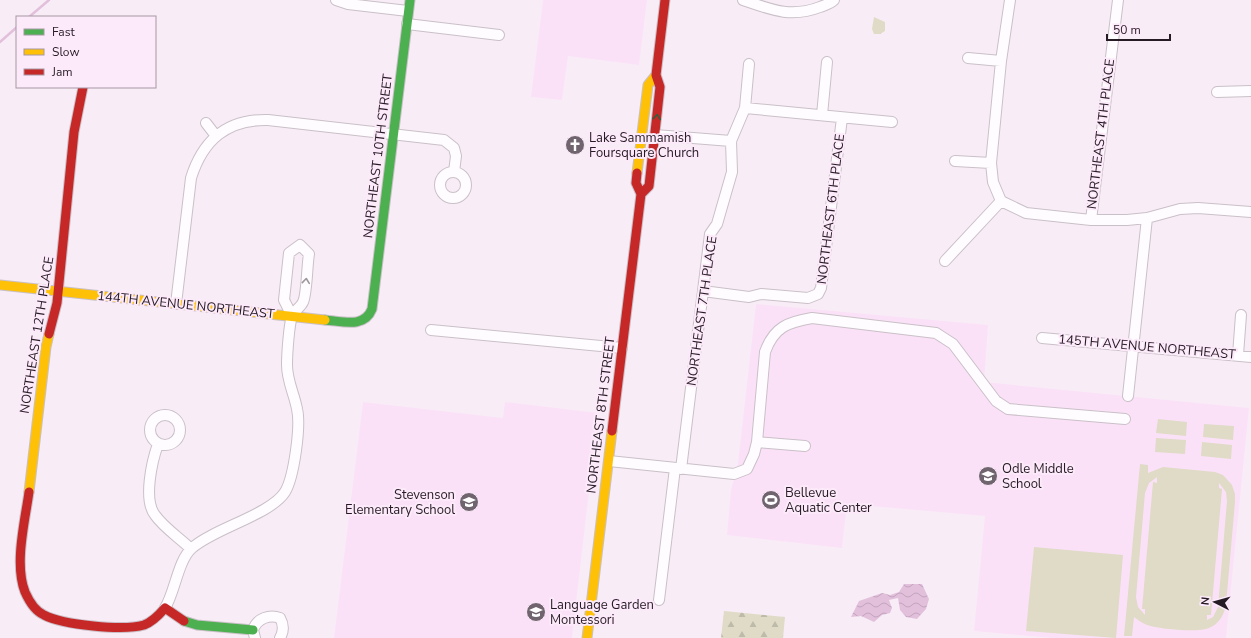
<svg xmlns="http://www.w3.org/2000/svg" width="1251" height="638" viewBox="0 0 1251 638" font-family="'Nunito Sans',sans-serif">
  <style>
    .built { fill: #fbe1f7 }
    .grass { fill: url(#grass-tufts) }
    .forest { fill: url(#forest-firs) }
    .pitch { fill: #dfdbc7; fill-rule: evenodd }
    .water { fill: url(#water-waves) }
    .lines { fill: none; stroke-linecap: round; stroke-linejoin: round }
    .stream { stroke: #e2c0dc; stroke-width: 2.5 }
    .street-casing { stroke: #cac0c8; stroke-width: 12 }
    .fast-casing { stroke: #cac0c8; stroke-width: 11 }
    .slow-casing { stroke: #cac0c8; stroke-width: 11 }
    .jam-casing { stroke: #cac0c8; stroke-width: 11 }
    .street { stroke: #fefcfe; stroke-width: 10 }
    .fast { stroke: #4caf50; stroke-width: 9 }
    .slow { stroke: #ffc107; stroke-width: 9 }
    .jam { stroke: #c62828; stroke-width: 9 }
    .oneway { stroke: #375e38 }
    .oneway2 { stroke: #9d979c }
    .labels { text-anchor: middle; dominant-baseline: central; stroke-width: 4; stroke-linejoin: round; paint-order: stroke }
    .street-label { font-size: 13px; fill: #261b25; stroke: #fce9f9 }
    .poi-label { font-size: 13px; fill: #261b25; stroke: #fce9f9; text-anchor: start }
  </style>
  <defs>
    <pattern id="grass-tufts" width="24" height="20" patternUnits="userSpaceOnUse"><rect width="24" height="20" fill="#dfdbc7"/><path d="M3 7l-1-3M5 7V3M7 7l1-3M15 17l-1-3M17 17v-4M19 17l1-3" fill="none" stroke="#bfbbab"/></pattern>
    <pattern id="forest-firs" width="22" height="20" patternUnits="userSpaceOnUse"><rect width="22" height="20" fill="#dfdbc7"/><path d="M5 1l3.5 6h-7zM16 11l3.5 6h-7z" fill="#bfbbab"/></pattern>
    <pattern id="water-waves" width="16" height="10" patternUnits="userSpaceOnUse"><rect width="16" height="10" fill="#e2c0dc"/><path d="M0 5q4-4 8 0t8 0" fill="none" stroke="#c2a4bd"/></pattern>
  </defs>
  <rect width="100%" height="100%" fill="#f8edf6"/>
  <path class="built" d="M543 0H647L639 65 568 56 562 100 531 97Z
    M756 304 988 325 984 382 1249 408 1226 638H1052L974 631 985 516 847 504 842 548 727 535 731 490 738 463Z
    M363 402 503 418 505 402 598 413 572 638H334Z"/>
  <path class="grass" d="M874 17 885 22V31L880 34H874L872 29Z"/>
  <path class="forest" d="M724 611 785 617 783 638H721Z"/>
  <path class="pitch" d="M1158 419 1187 422 1186 436 1156 433Z
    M1204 424 1234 426 1233 440 1203 437Z
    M1156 438 1186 440 1185 454 1155 452Z
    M1202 442 1232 445 1231 459 1201 456Z
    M1140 464 1148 465V473L1163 467 1215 472 1223 475 1232 485 1235 494V502L1226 605C1224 615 1219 624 1209 628 1197 633 1159 629 1147 625 1142 623 1138 620 1134 617L1132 636H1124ZM1157 477V483L1153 482 1142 609H1145V615L1138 607 1136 597 1145 493 1149 483ZM1219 483 1226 492 1227 501 1218 607 1213 617 1207 620V615H1211L1222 489 1219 488Z
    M1034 547 1123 555 1116 638 1026 631Z"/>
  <path class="water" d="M904 584H922L929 599 926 609 917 619 906 617 900 610 898 598 889 600 892 608 890 613 882 615 874 622 861 616 851 617 859 601 882 593 890 595 899 592Z"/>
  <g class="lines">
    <path class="stream" d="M29 17 49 0
      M0 42 17 27"/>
    <defs>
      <path id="street" d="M336 0 348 4 408 11
        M743 0C772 10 791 18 820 7 825 5 830 4 834 0
        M407 24 499 35
        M968 58 1001 61
        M1217 92 1251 91
        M745 108 892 122
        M822 115 827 62
        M206 123 216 136
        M655 135 731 141
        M955 161 991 163
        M440 185a13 13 0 1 1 26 0a13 13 0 1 1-26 0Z
        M1001 201 1026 213 1091 220H1127L1147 218 1180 209 1198 208 1251 212
        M1091 220 1118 0
        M945 261 1001 201 993 182 991 163 1001 61 1010 0
        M703 291 749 297 761 294 808 298 818 294 821 288 842 118
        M176 304 191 178C203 140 227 119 268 120L444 140 454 148 456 156 454 172
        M431 330 622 348
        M1042 338 1251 357
        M1238 355 1241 315
        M1128 396 1147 218
        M150 430a15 15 0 1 1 30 0a15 15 0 1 1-30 0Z
        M757 442 765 352C774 327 788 322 812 318L936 333 953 344 996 401 1008 409 1125 419
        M158 444C152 461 143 500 155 515 164 528 180 538 191 549
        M609 461 734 474 747 469 754 454 757 442 805 446
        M681 469 710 234 717 224 732 172 731 141 745 108 749 64
        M659 600 675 468
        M165 608C175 592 178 560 192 548 215 528 270 515 285 492 294 477 301 426 297 409 294 393 287 381 287 365 287 354 289 325 292 316 294 311 301 307 303 302 307 294 307 264 309 254L300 245 289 253 284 300 292 316
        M255 638 253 630C257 618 270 614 280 618 284 625 284 631 280 638"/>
      <path id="fast" d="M325 320C342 321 364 329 372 309L410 0
        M184 621 197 625 253 630"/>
      <path id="slow" d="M637 173 648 85 656 75
        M0 285 325 320
        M29 492 46 347 49 334
        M587 638 612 431"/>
      <path id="jam" d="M641 194 649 186 660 87 656 75 665 0
        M49 334 57 303 74 132 83 87
        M612 431 641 194 636 183 637 173
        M29 492C25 521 14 564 25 592 29 601 35 611 44 615 63 625 123 631 144 625 152 622 159 615 165 608L184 621"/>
    </defs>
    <use href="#street" class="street-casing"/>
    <use href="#fast" class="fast-casing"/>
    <use href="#slow" class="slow-casing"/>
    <use href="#jam" class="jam-casing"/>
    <use href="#street" class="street"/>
    <use href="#fast" class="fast"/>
    <use href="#slow" class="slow"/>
    <use href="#jam" class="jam"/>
  </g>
  <defs><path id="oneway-chevron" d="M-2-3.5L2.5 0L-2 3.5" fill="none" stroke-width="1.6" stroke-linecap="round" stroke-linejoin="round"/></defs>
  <use class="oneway" href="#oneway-chevron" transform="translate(657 117) rotate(-84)"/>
  <use class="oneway2" href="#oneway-chevron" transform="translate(306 281) rotate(-84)"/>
  <defs>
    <symbol id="church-disc" viewBox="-11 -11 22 22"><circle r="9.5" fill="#70646e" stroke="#fce9f9"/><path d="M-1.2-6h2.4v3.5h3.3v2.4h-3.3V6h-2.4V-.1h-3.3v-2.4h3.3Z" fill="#fff"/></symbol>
    <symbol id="school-disc" viewBox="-11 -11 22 22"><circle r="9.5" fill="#70646e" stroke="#fce9f9"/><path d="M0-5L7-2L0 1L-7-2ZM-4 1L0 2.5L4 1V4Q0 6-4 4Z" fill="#fff"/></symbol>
    <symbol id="stadium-disc" viewBox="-11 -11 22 22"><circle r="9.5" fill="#70646e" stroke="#fce9f9"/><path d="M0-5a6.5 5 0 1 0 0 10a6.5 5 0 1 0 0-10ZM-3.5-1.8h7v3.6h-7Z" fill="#fff"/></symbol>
  </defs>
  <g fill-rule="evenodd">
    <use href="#church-disc" x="564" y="134" width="22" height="22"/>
    <use href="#school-disc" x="977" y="465" width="22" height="22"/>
    <use href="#stadium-disc" x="760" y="489" width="22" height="22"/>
    <use href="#school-disc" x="458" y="491" width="22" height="22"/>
    <use href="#school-disc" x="525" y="601" width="22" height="22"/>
  </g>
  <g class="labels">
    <g class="street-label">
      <text transform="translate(1101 134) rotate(-83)">NORTHEAST 4TH PLACE</text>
      <text transform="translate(378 156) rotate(-83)">NORTHEAST 10TH STREET</text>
      <text transform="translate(831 209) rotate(-83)">NORTHEAST 6TH PLACE</text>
      <text transform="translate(186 305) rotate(6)">144TH AVENUE NORTHEAST</text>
      <text transform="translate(702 311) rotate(-82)">NORTHEAST 7TH PLACE</text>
      <text transform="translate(37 335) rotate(-81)">NORTHEAST 12TH PLACE</text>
      <text transform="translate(1147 347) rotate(5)">145TH AVENUE NORTHEAST</text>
      <text transform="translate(601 415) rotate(-83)">NORTHEAST 8TH STREET</text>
    </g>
    <g class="poi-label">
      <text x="589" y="138">Lake Sammamish<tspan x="589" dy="15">Foursquare Church</tspan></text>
      <text x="1002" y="469">Odle Middle<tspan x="1002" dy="15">School</tspan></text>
      <text x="785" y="493">Bellevue<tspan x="785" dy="15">Aquatic Center</tspan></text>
      <text x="455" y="495" text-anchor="end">Stevenson<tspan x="455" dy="15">Elementary School</tspan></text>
      <text x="550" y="605">Language Garden<tspan x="550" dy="15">Montessori</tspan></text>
    </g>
  </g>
  <rect x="16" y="16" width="140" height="72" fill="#fce9f9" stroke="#a697a4"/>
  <rect x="24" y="29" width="20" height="6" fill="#4caf50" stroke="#a697a4"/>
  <text x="52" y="36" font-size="12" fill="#261b25">Fast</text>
  <rect x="24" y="49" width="20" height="6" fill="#ffc107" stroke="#a697a4"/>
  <text x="52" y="56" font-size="12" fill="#261b25">Slow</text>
  <rect x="24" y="69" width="20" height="6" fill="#c62828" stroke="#a697a4"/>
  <text x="52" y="76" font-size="12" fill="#261b25">Jam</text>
  <g transform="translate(1215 602) rotate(276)" stroke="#fce9f9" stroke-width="3" paint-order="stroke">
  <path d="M0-3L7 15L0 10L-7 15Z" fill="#261b25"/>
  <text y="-6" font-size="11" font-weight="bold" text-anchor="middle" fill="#261b25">N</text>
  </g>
  <path d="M1107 34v6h63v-6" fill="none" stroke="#261b25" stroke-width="2"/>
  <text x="1113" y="34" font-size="12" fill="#261b25" stroke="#fce9f9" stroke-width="3" paint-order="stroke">50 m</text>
</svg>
